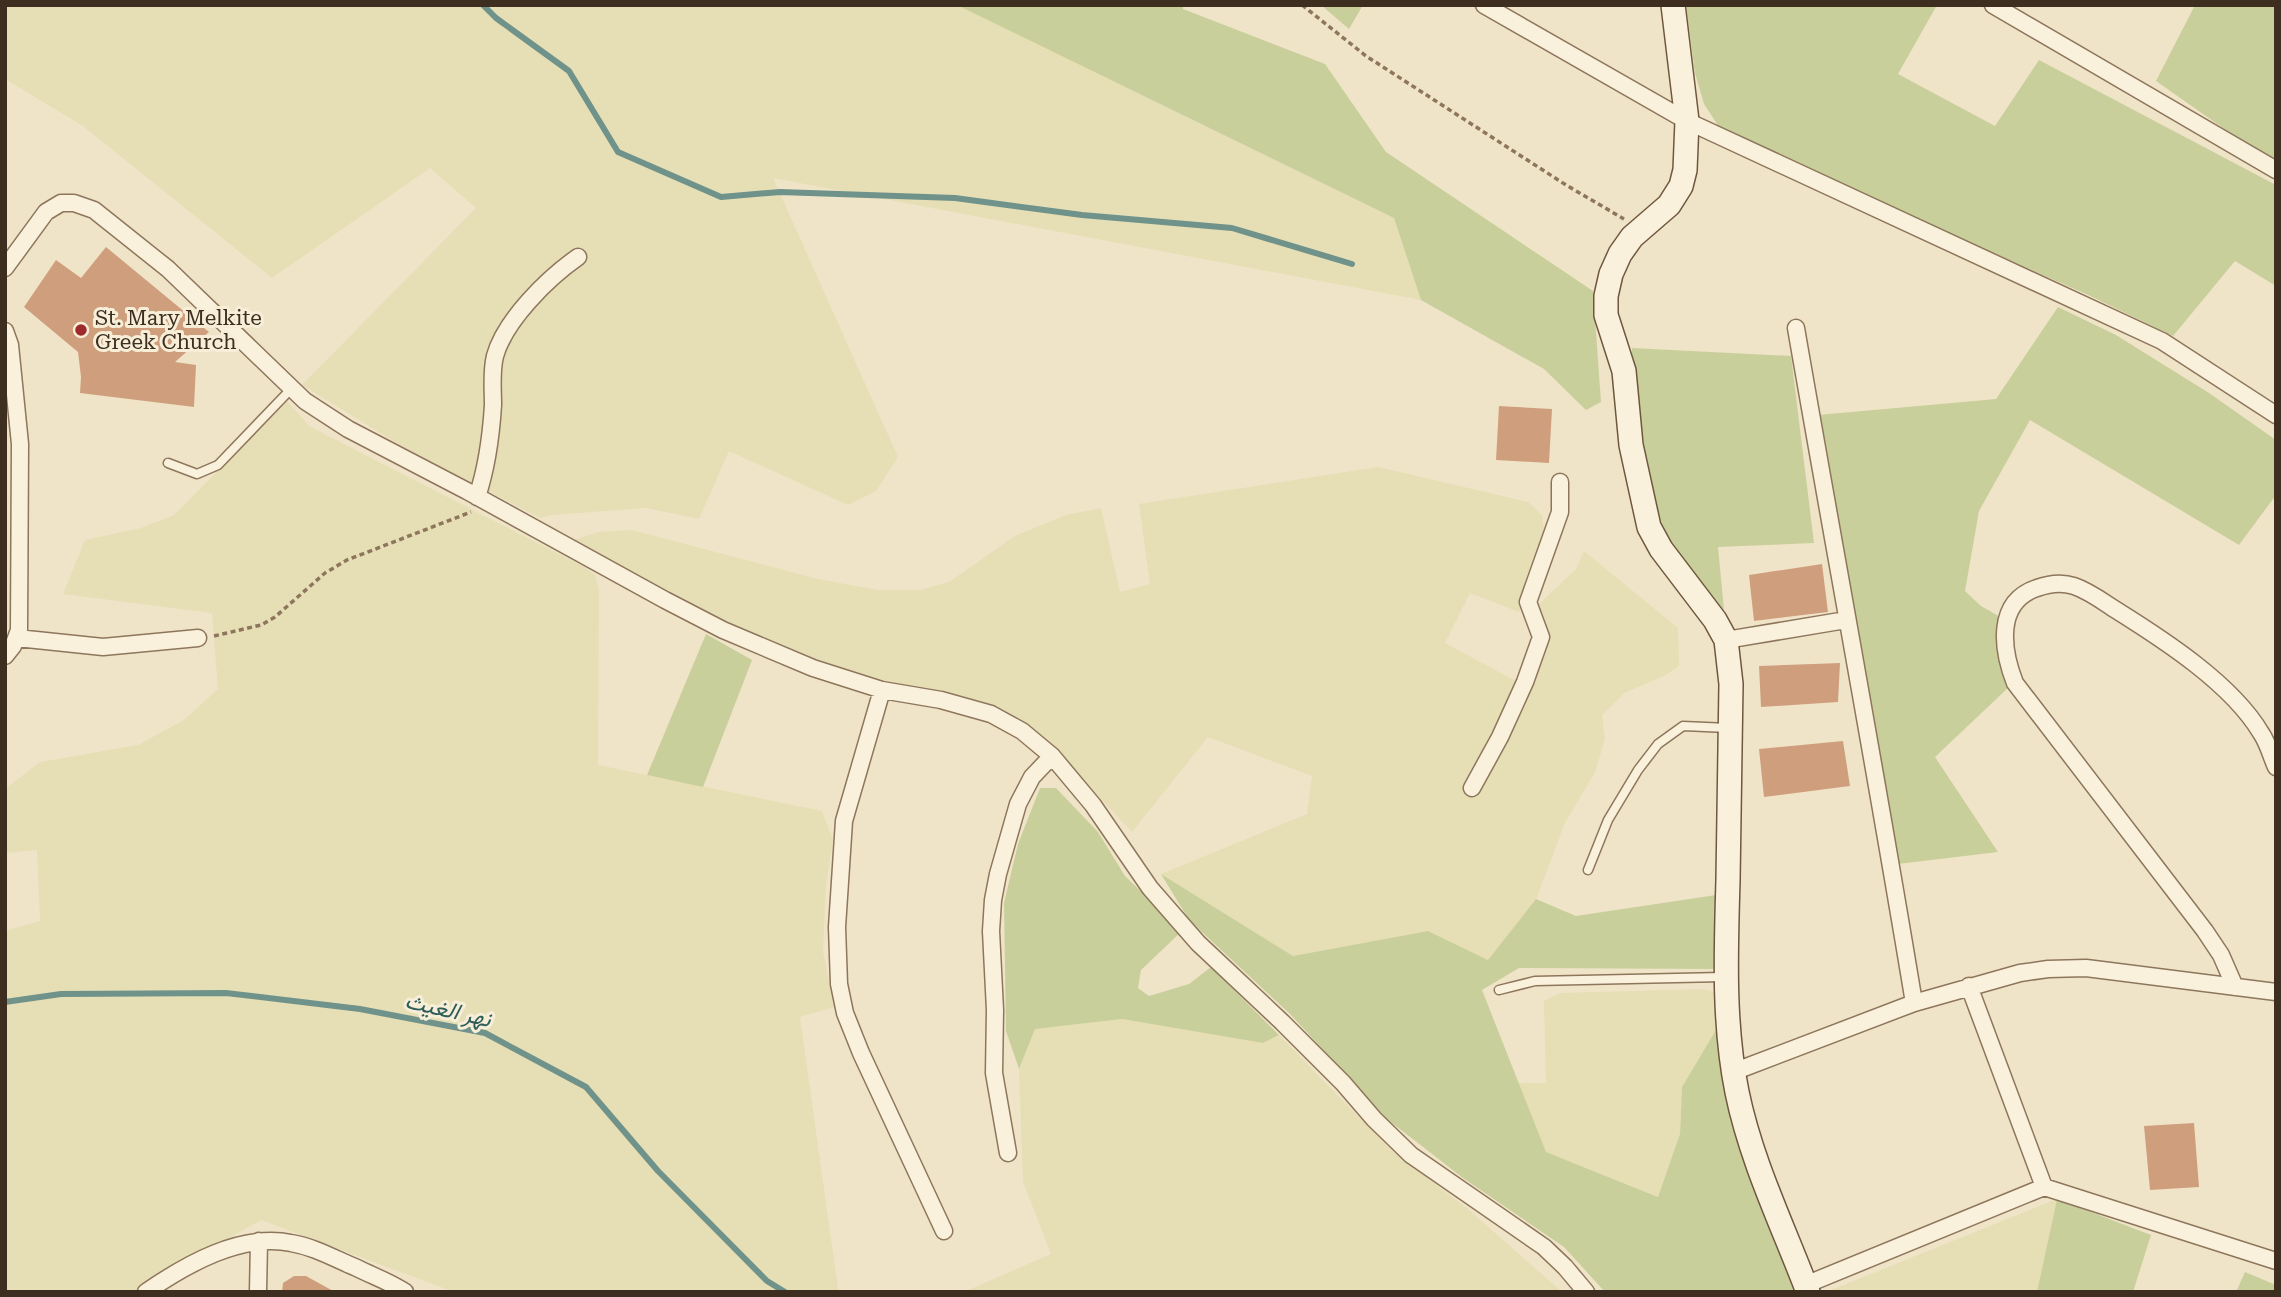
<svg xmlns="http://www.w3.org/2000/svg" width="2281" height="1297" viewBox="0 0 2281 1297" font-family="'Roboto Serif',Vazirmatn,serif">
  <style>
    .farmland { fill: #e6deb5 }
    .green { fill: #c9cf9b }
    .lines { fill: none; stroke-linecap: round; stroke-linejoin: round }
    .stream { stroke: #6f938a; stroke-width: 6 }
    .building { fill: #cf9f7d }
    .lane-casing { stroke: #8d765c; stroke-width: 11 }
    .street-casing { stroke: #8d765c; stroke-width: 19 }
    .secondary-casing { stroke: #6f573f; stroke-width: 26 }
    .path { stroke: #8d765c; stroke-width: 3.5; stroke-dasharray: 5 3.5; stroke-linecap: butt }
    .lane { stroke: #faf1dc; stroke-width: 8 }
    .street { stroke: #faf1dc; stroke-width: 16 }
    .secondary { stroke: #faf1dc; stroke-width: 23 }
    .poi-dot { fill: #9e2a2b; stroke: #f7eed8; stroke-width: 2.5 }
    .labels { text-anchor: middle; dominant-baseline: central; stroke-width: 6; stroke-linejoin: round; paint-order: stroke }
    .poi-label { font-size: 21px; fill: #3d2e20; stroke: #f7eed8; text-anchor: start }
    .water-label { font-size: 23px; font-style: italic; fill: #2f5d5a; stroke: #f7eed8 }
  </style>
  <rect width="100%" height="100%" fill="#f0e4c8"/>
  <path class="farmland" d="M5 5H957L1394 218 1421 300 773 178 898 457 876 491 848 505 729 451 699 519 646 508 551 515 540 518 400 445 302 385 476 208 430 168 272 278 83 126 5 79Z
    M287 401 309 426 586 568 595 575 599 589 598 765 822 811 833 840 826 885 823 951 834 1007 800 1017 838 1289 841 1292H454L261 1220 135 1292H5V931L40 921 37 850 5 853V789L40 762 138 745 184 720 218 689 212 613 63 594 85 540 141 528 174 515Z
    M1378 467 1528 502 1542 515 1544 529 1519 612 1470 593 1445 643 1527 687 1548 638 1539 604 1576 569 1584 551 1678 628 1679 666 1664 676 1624 693 1602 715 1605 739 1595 772 1565 823 1536 899 1488 960 1428 931 1293 956 1161 874 1307 814 1312 776 1208 737 1132 832 1043 738 992 707 842 670 718 621 573 540 599 532 632 530 818 579 878 590H920L949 582 1015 536 1066 515 1101 508 1120 592 1150 584 1139 504Z
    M1704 989 1716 993 1719 1002 1716 1030 1682 1087 1680 1134 1659 1197 1546 1152 1518 1083H1546L1544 1001 1560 993Z
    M1122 1019 1263 1043 1279 1035 1392 1151 1468 1209 1562 1292H964L1051 1254 1023 1182 1019 1069 1035 1029Z
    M2057 1199 2037 1292H1826Z"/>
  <path class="green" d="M957 5H1183V9L1325 64 1386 152 1593 291 1601 402 1586 410 1544 369 1421 300 1394 218Z
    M1321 5H1363L1349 29Z
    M1686 5H1937L1898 74 1995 126 2039 60 2276 185V286L2235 261 2173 336 2086 294 1803 169 1719 127 1704 104 1695 73Z
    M2195 5H2276V161L2240 140 2156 81Z
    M2058 307 2116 335 2209 393 2276 440V495L2239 545 2030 420 1979 511 1965 591 1981 606 2002 618 1997 640 2009 687 1935 757 1998 852 1898 864 1888 796 1852 618 1818 415 1996 399Z
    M1632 348 1791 356 1814 543 1718 547 1724 610 1680 562 1663 538 1648 488 1632 376Z
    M706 634 752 660 703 787 647 775Z
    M1040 788H1056L1098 832 1125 876 1182 931 1141 970 1138 988 1149 996 1189 984 1211 967 1279 1035 1263 1043 1122 1019 1035 1029 1019 1069 1006 1031 1004 903 1018 844Z
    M1161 874 1293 956 1428 931 1488 960 1536 899 1576 916 1716 895 1714 969 1519 968 1482 990 1546 1152 1658 1197 1680 1134 1682 1087 1716 1030 1726 1091 1798 1292H1605L1564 1247 1463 1178 1387 1119 1290 1014 1189 920Z
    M2057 1199 2151 1235 2133 1292H2037Z
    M2245 1272 2276 1285V1292H2236Z"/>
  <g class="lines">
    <path class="stream" d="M483 5 496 18 569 71 618 152 721 197 780 192 955 198 1082 215 1232 228 1352 264
      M5 1002 61 994 226 993 360 1009 485 1033 586 1087 658 1171 767 1281 785 1292"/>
  </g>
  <path class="building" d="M106 247 209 332 175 362 196 365 194 407 80 393 81 377 78 352 24 307 56 260 81 278Z
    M1499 406 1552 409 1549 463 1496 460Z
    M1822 564 1828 612 1754 621 1749 575Z
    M1840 663 1838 702 1761 707 1759 666Z
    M1843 741 1850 786 1764 797 1759 749Z
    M2194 1123 2199 1187 2150 1190 2144 1126Z
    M294 1276H306L335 1292H282L283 1283Z"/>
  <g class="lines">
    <defs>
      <path id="lane" d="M168 463 197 474 218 465 292 388
        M1588 870 1608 820 1638 770 1658 744 1683 726 1728 728
        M1499 990 1535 981 1723 977"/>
      <path id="street" d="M1484 5 1687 121 2162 341 2276 415
        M1993 5 2276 170
        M5 268 46 212 61 203H74L94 210 168 269 305 401 348 429 467 491 665 600 723 630 813 668 882 690 941 700 991 714 1022 731 1052 756 1093 805 1150 888 1198 943 1282 1022 1343 1083 1374 1119 1411 1155 1544 1247 1565 1267 1586 1292
        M1796 328C1835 553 1877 778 1914 1003
        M5 331 10 345 20 444 19 630 13 646 5 656
        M477 497C487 467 491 437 493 405 493 389 491 372 495 356 505 320 548 278 578 257
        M17 638 103 647 198 638
        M1726 640 1846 620
        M882 690 844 821 837 927 839 984 845 1013 861 1053 944 1231
        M1472 788 1500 737 1525 682 1541 637 1528 602 1560 512V482
        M1969 986 2044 1187
        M2235 987 2221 955 2205 931 2015 683C2002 650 1995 602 2037 588 2048 584 2062 582 2074 586 2089 591 2102 601 2116 610 2164 640 2232 684 2261 733 2268 743 2271 756 2276 767
        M1733 1072 1914 1003 2020 973 2048 969 2086 968 2276 992
        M1008 1153 994 1073 995 1010 991 931 993 900 998 874 1018 804 1032 777 1052 756
        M1805 1285 2044 1187 2276 1261
        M146 1292C187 1264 241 1233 291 1243 315 1247 335 1259 357 1268 373 1276 390 1282 405 1292
        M258 1292 259 1241"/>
      <path id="secondary" d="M1673 5 1687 121 1685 170 1681 186 1669 205 1632 237 1620 254 1611 274 1606 296V315L1624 371 1631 445 1649 527 1661 549 1715 620 1726 640 1731 684C1730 749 1729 815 1728 880 1726 950 1723 1023 1737 1092 1751 1161 1783 1226 1808 1292"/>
    </defs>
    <use href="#lane" class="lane-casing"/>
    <use href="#street" class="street-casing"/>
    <use href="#secondary" class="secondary-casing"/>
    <path class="path" d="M1302 5 1366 56 1566 185 1624 219
      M214 636 261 625 275 617 325 573 347 560 471 512"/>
    <use href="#lane" class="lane"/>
    <use href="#street" class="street"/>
    <use href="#secondary" class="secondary"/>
  </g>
  <circle class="poi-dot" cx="81" cy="330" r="7"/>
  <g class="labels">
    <g class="poi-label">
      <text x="95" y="318">St. Mary Melkite<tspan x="95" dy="24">Greek Church</tspan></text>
    </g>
    <g class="water-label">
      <text transform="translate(448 1010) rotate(13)">نهر الغيث</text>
    </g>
  </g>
  <rect width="2281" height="1297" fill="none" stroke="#3d2e20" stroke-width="14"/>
</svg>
